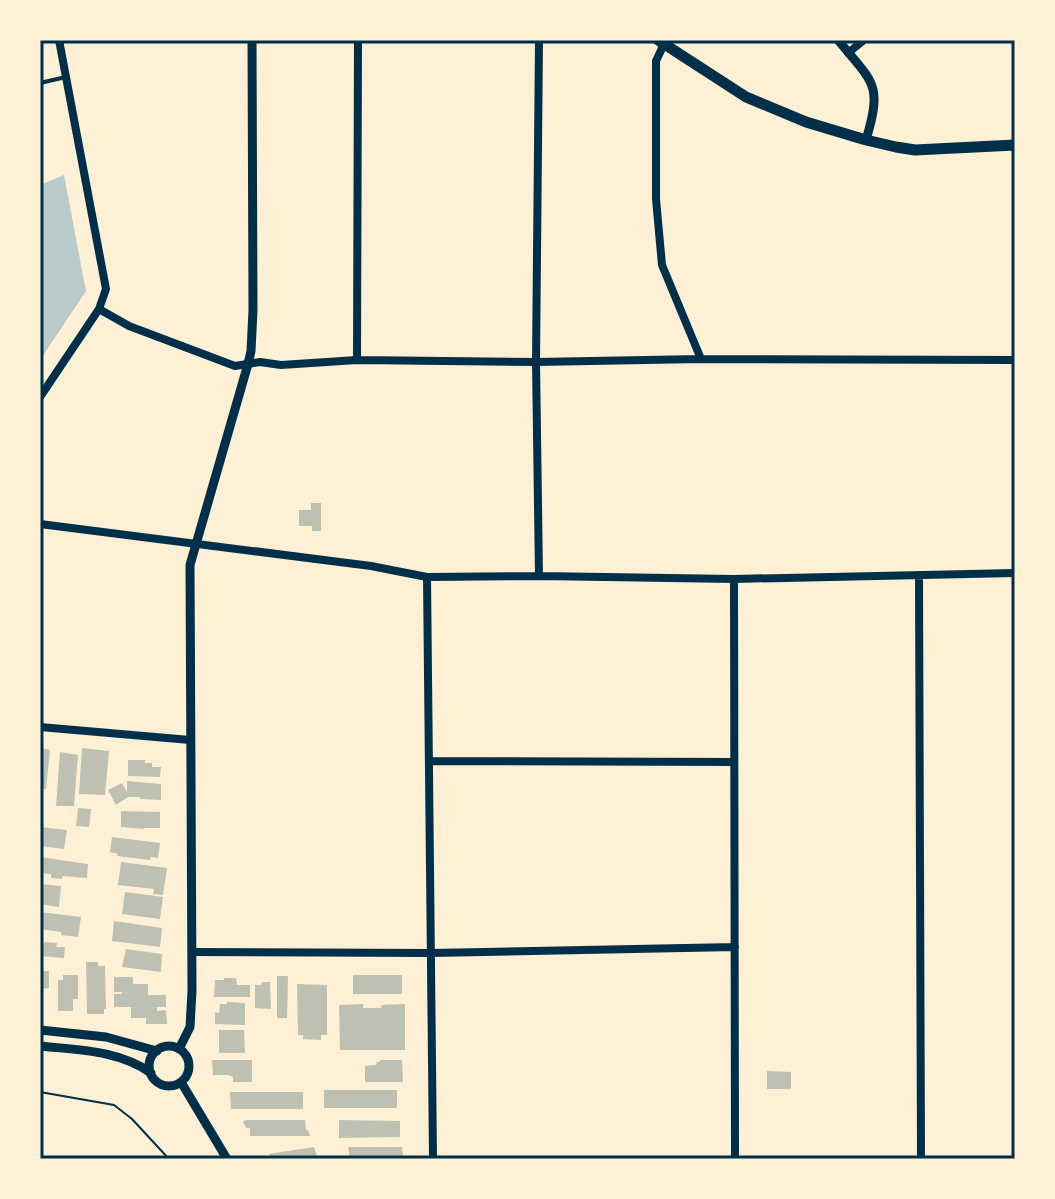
<svg xmlns="http://www.w3.org/2000/svg" width="1055" height="1199" viewBox="0 0 1055 1199" font-family="'Open Sans',sans-serif">
  <style>
    .green { fill: #b9caca }
    .building { fill: #bec0b2 }
    .lines { fill: none; stroke-linecap: round; stroke-linejoin: round }
    .path { stroke: #003049; stroke-width: 2 }
    .service { stroke: #003049; stroke-width: 4 }
    .minor { stroke: #003049; stroke-width: 8 }
    .tertiary { stroke: #003049; stroke-width: 9 }
    .secondary { stroke: #003049; stroke-width: 11 }
    .neatline { fill: none; stroke: #003049; stroke-width: 3 }
  </style>
  <rect width="100%" height="100%" fill="#fdf0d5"/>
  <path class="green" d="M64 175 86 291 40 360V185Z"/>
  <path class="building" d="M311 503H321V531H312V526H299V510H311Z
    M40 748 50 750 46 789H40Z
    M82 748 109 751 105 795 79 794Z
    M60 752 78 755 74 806H56Z
    M128 760H145V763H152V767H161L160 777 128 776Z
    M127 781 161 784V800L140 799V797H128L116 805 108 790 122 783 127 792Z
    M78 808 91 809 89 827 76 826Z
    M121 811 160 812V828H144V829L121 827Z
    M40 827 67 830 64 849 40 846Z
    M112 837 160 843 158 858 151 857 150 860 117 856 118 854 110 852Z
    M40 857 88 864 87 878 63 876 62 879 51 878V874L40 873Z
    M121 862 167 868 163 895 153 894 154 889 118 885Z
    M40 884 61 886 59 907 40 904Z
    M125 892 163 897 160 919 122 914Z
    M40 912 81 917 78 937 61 935V932L40 929Z
    M114 921 162 928 160 947 112 941Z
    M45 942 57 943 56 947H65L64 958 40 956V943L42 945Z
    M126 949 162 954 161 972 122 967Z
    M86 962H98V966H105L106 1009H104V1014H87Z
    M40 971H49V988L40 989Z
    M63 975H78V999H73V1011H58V980H63Z
    M353 975H402V994H353Z
    M277 976H288L287 1018H277Z
    M114 977H133V984H148V995H166V1007H157V1011L166 1010 167 1024H146V1018H131V1007H114V994H122V992H114Z
    M224 978H236L237 985H250V997H214L215 980H224Z
    M262 982H270L271 1009 255 1008V985H261Z
    M297 984 327 985V1035H321V1040L303 1039V1035H298Z
    M227 1002 245 1003V1025L215 1024V1012L219 1013 220 1004H227Z
    M363 1004V1008H381L382 1005 405 1004V1050H340L339 1005Z
    M219 1030H244L245 1053H219Z
    M212 1060H252V1082H233V1077L228 1075H213Z
    M380 1060H402L403 1082H365V1066L376 1065 377 1062H380Z
    M767 1071 791 1072V1089H767Z
    M324 1090H397V1108H324Z
    M230 1092H303V1109H231Z
    M245 1120H305L306 1130H308L310 1136H250V1128H246L243 1122Z
    M339 1120 400 1121V1137L339 1138Z
    M314 1147 318 1159H270L269 1154Z
    M348 1147H402L403 1157 401 1159H350Z"/>
  <g class="lines">
    <path class="path" d="M40 1092 114 1105 132 1119 169 1159
      M208 1159 209 1158"/>
    <path class="service" d="M40 83 66 77"/>
    <path class="minor" d="M539 40 536 362 539 576
      M664 44 656 61V199L662 265 701 359
      M848 53 864 40
      M99 309 129 326 235 366 260 362 281 365 357 360 536 362 701 359 1015 360
      M357 360 358 40
      M40 397 99 309 106 289 59 40
      M40 524 371 566 427 577 539 576 734 579 1015 573
      M919 575 921 1159
      M427 577 433 1159
      M734 579 735 1159
      M40 727 190 740
      M429 761 734 762
      M192 952 431 953 735 947"/>
    <path class="tertiary" d="M838 40C873 83 883 83 866 140
      M40 1030 106 1037 157 1051
      M40 1046C78 1050 119 1050 151 1073
      M149 1066a20 20 0 1 1 40 0a20 20 0 1 1-40 0Z
      M179 1049 190 1027 192 991 190 565 248 364 251 351 253 310 252 40
      M181 1082 227 1159"/>
    <path class="secondary" d="M658 40 746 97 806 122 866 140 896 147 915 150 1015 145"/>
  </g>
  <rect width="1055" height="1199" fill="none" stroke="#fdf0d5" stroke-width="84"/>
  <rect x="42" y="42" width="971" height="1115" class="neatline"/>
</svg>
